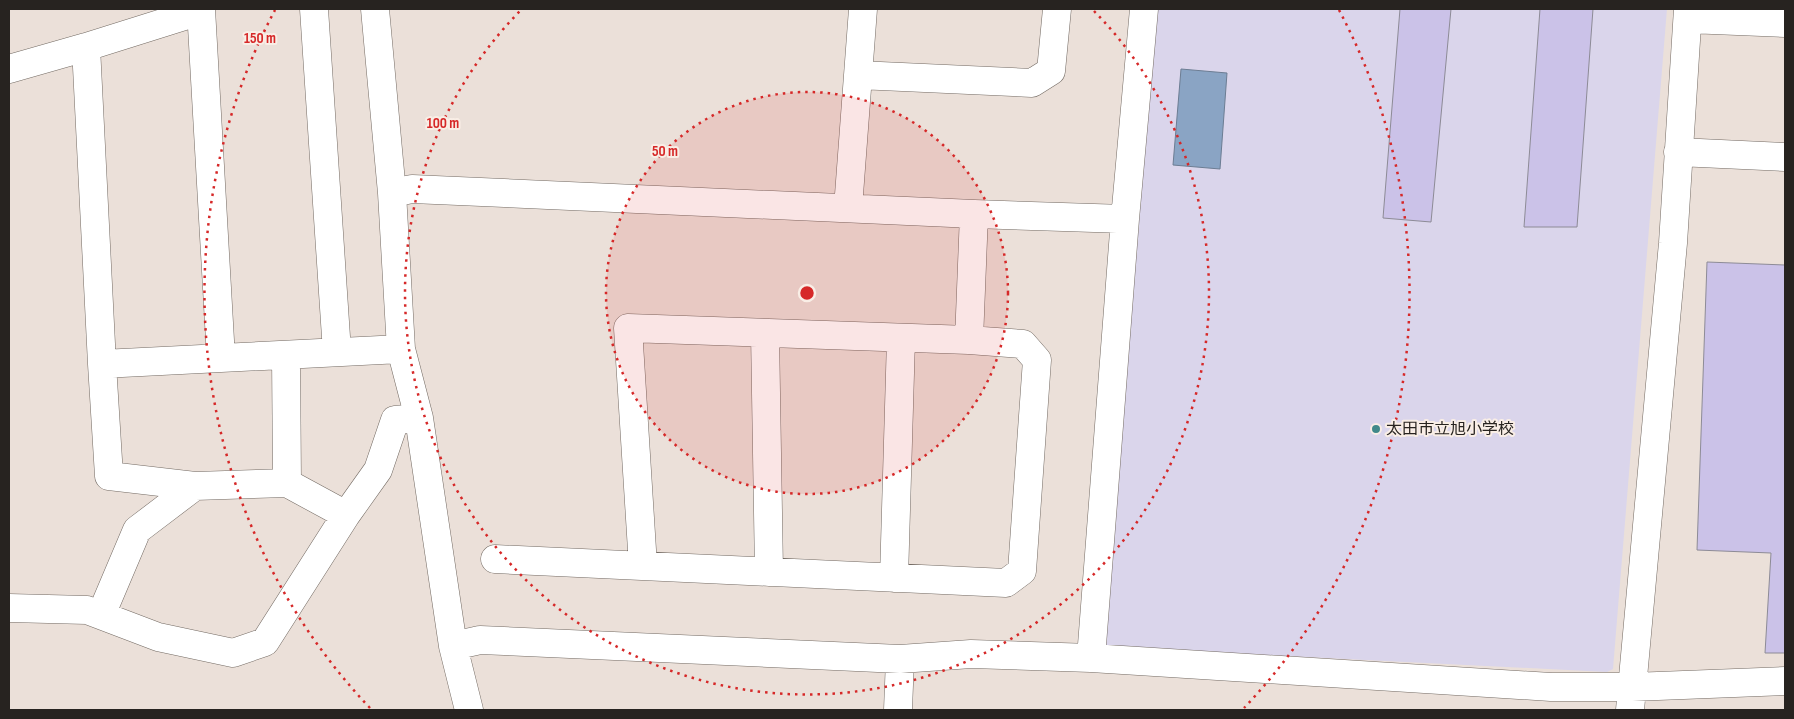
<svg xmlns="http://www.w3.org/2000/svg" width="1794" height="719" viewBox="0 0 1794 719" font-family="'Sofia Sans Condensed','Noto Sans JP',sans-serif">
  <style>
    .education { fill: #dad5eb }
    .water { fill: #8aa4c4; stroke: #6c7d93 }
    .building { fill: #cbc2e8; stroke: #8d8b96 }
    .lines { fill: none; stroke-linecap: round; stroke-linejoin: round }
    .minor-casing { stroke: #736a63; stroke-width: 29 }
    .minor { stroke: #fff; stroke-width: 28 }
    .ring { fill: none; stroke: #d62828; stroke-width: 2.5; stroke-dasharray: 2.5 5 }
    .poi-dot { fill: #40898a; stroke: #f9eee6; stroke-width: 2 }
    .labels { text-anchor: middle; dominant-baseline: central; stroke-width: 4; stroke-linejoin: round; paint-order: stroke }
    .poi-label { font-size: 16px; fill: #272320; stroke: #f9eee6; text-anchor: start }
    .centre { fill: #d62828; stroke: #f9eee6; stroke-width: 2.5 }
    .ring-label { font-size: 15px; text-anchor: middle; font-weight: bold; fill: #d62828; stroke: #f9eee6; stroke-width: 4; stroke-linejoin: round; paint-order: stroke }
  </style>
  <rect width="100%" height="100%" fill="#ebe0d9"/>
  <path class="education" d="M1156 9H1667L1613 669 1607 672 1105 647Z"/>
  <path class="water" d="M1181 69 1227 73 1220 169 1173 165Z"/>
  <path class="building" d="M1400 9H1451L1431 222 1383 218Z
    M1540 9H1593L1577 227H1524Z
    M1707 262 1785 265V653H1765L1771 553 1697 550Z"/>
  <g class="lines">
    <defs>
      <path id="minor" d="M201 9 221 358
        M314 9 337 352
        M375 9 392 193 401 349 419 418 453 646 469 710
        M1688 19 1785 23
        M86 47 102 364
        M9 69 86 47 191 14 201 9
        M858 75 1032 83 1051 71 1057 9
        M1678 152 1785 157
        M392 193 412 189 974 214 1125 219
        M848 208 863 9
        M765 333 769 572
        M286 355 287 483
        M195 486 109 476 102 364 401 349
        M495 559 1006 583 1022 571 1037 360 1023 344 969 340 974 214
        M643 566 628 328 969 340
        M894 578 901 339
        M9 608 87 610 158 637 233 653 265 642 346 515 378 470 395 420 419 418
        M101 615 137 530 195 486 287 483 346 515
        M453 646 480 640 900 659 971 654 1091 658 1551 687H1632L1785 681
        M1091 658 1125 219 1144 9
        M898 710 900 659
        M1630 710 1673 243 1688 9"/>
    </defs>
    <use href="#minor" class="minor-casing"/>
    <use href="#minor" class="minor"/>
  </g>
  <circle cx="807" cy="293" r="201" fill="#d62828" fill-opacity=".12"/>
  <g class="ring">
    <circle cx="807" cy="293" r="201"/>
    <path d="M1094 11A402 402 0 1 1 520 11"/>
    <path d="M370 708A603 603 0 0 1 275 10M1339 10A603 603 0 0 1 1244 708"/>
  </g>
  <circle class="poi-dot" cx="1376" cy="429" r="5"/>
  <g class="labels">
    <g class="poi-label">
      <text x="1386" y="429">太田市立旭小学校</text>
    </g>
  </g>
  <circle cx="807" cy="293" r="8" class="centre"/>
  <g class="ring-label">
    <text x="260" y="43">150 m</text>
    <text x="443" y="128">100 m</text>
    <text x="665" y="156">50 m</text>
  </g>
  <rect width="1794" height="719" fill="none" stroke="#272320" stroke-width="20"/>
</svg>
